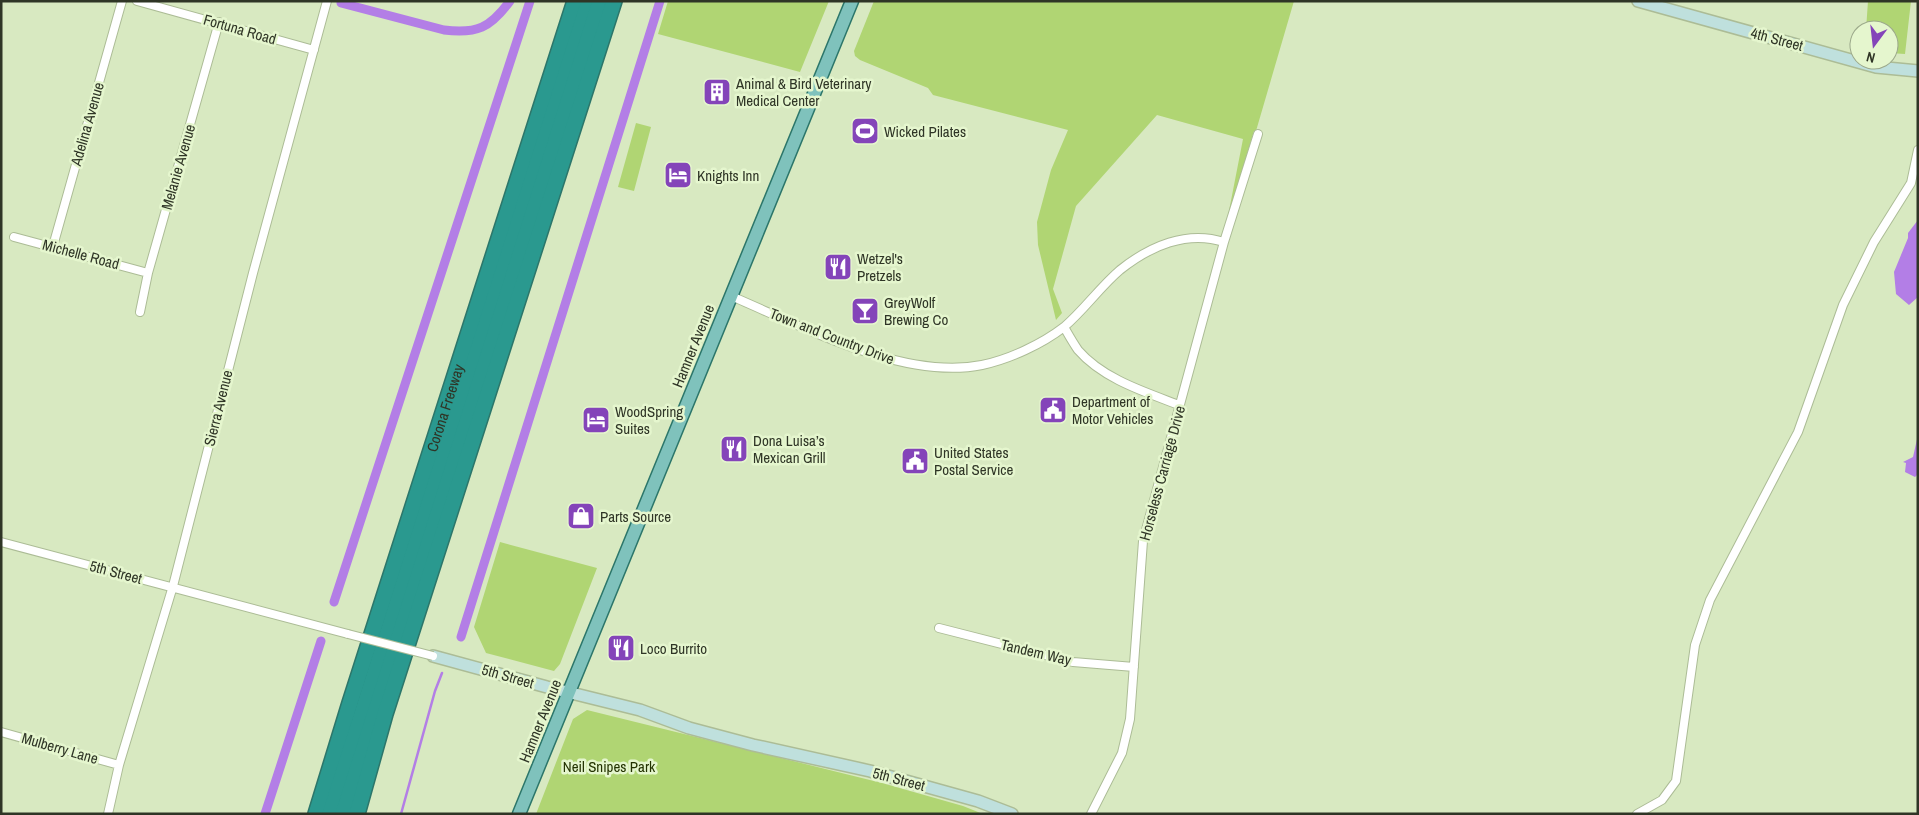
<svg xmlns="http://www.w3.org/2000/svg" width="1919" height="815" viewBox="0 0 1919 815" font-family="'Archivo Narrow',sans-serif">
  <style>
    .green { fill: #b0d573 }
    .water { fill: #b37ee6 }
    .lines { fill: none; stroke-linecap: round; stroke-linejoin: round }
    .stream { stroke: #b37ee6; stroke-width: 2.5 }
    .canal { stroke: #b37ee6; stroke-width: 9 }
    .street-casing { stroke: #acbc96; stroke-width: 10 }
    .secondary-casing { stroke: #acbc96; stroke-width: 14 }
    .primary-casing { stroke: #2c766a; stroke-width: 15 }
    .highway-casing { stroke: #2c766a; stroke-width: 18 }
    .street { stroke: #fff; stroke-width: 8 }
    .secondary { stroke: #bfe0dd; stroke-width: 11 }
    .primary { stroke: #7fc2bc; stroke-width: 12 }
    .highway { stroke: #2a998f; stroke-width: 15 }
    .street-bridge-casing { stroke: #acbc96; stroke-width: 10; stroke-linecap: butt }
    .street-bridge { stroke: #fff; stroke-width: 8 }
    .labels { text-anchor: middle; dominant-baseline: central; stroke-width: 5; stroke-linejoin: round; paint-order: stroke }
    .street-label { font-size: 15px; fill: #2f3526; stroke: #e5f6ce }
    .poi-label { font-size: 15px; fill: #2f3526; stroke: #e5f6ce; text-anchor: start }
    .park-label { font-size: 15px; fill: #233201; stroke: #e5f6ce }
  </style>
  <rect width="100%" height="100%" fill="#d8e9c1"/>
  <path class="green" d="M668 1H829L800 72 658 34Z
    M874 1H1294L1256 131H1254L1227 221 1243 139 1157 115 1076 206 1053 289 1062 313 1056 320 1038 245 1037 222 1051 170 1068 130 933 95 928 88 860 60 855 56 854 51Z
    M1868 1H1911L1905 54 1889 53V30H1866Z
    M636 123 651 127 634 191 618 187Z
    M500 542 597 568 560 664 554 671 486 653 474 627Z
    M587 710 882 783 963 806 983 814H536L573 719Z"/>
  <path class="water" d="M1918 220V297L1909 305 1896 294 1894 272 1908 238V233Z
    M1918 435V474L1915 477 1905 472 1906 463 1903 462 1913 457Z"/>
  <g class="lines">
    <path class="stream" d="M401 814 435 691 442 673"/>
    <path class="canal" d="M341 3 444 30C477 34 490 28 510 1
      M334 602 530 1
      M461 637 660 1
      M265 814 321 641"/>
    <defs>
      <path id="street" d="M137 1 314 50
        M14 237 148 273
        M53 246 122 1
        M731 296C802 326 903 381 982 365 1010 359 1042 344 1064 327 1084 310 1100 287 1120 270 1150 246 1187 230 1224 242
        M140 312 148 273 219 22
        M1064 327C1068 334 1073 343 1078 350 1103 379 1145 392 1179 405
        M1 542 348 634
        M939 628 1073 662 1134 667
        M1 732 119 765
        M108 814 119 765 173 586 253 273 327 1
        M1091 814 1122 753 1130 719 1143 541 1224 242 1258 134
        M1637 814 1662 800 1676 781 1695 645 1710 600 1798 432 1843 305 1874 242 1911 183 1918 150"/>
      <path id="secondary" d="M1638 1 1876 67 1918 71
        M433 656 547 687 640 710 689 728 753 745 870 771 978 801 1012 814"/>
      <path id="primary" d="M519 814 852 1"/>
      <g id="highway">
        <path id="s1" d="M316 814 350 703 575 1"/>
        <path d="M330 814 589 1"/>
        <path d="M343 814 600 1"/>
        <path d="M357 814 385 714 614 1"/>
      </g>
    </defs>
    <use href="#street" class="street-casing"/>
    <use href="#secondary" class="secondary-casing"/>
    <use href="#primary" class="primary-casing"/>
    <use href="#highway" class="highway-casing"/>
    <use href="#street" class="street"/>
    <use href="#secondary" class="secondary"/>
    <use href="#primary" class="primary"/>
    <use href="#highway" class="highway"/>
    <defs>
      <path id="street-bridge" d="M348 634 433 656"/>
    </defs>
    <use href="#street-bridge" class="street-bridge-casing"/>
    <use href="#street-bridge" class="street-bridge"/>
  </g>
  <defs>
    <symbol id="building-square" viewBox="-11 -11 22 22"><rect x="-9" y="-9" width="18" height="18" rx="4" fill="#8444b9" stroke="#e5f6ce"/><path d="M-4-6H4V6H1V3H-1V6H-4ZM-2.5-4.3h1.7v1.8h-1.7ZM.8-4.3h1.7v1.8H.8ZM-2.5-1h1.7V.8h-1.7ZM.8-1h1.7V.8H.8Z" fill="#fff"/></symbol>
    <symbol id="stadium-square" viewBox="-11 -11 22 22"><rect x="-9" y="-9" width="18" height="18" rx="4" fill="#8444b9" stroke="#e5f6ce"/><path d="M0-5a6.5 5 0 1 0 0 10a6.5 5 0 1 0 0-10ZM-3.5-1.8h7v3.6h-7Z" fill="#fff"/></symbol>
    <symbol id="hotel-square" viewBox="-11 -11 22 22"><rect x="-9" y="-9" width="18" height="18" rx="4" fill="#8444b9" stroke="#e5f6ce"/><path d="M-6-4.5h1.5V1H6V5H4.5V3h-9V5H-6ZM-4 0a1.8 1.8 0 1 1 3.6 0ZM.5 0V-2.5h3Q6-2.5 6 0Z" fill="#fff"/></symbol>
    <symbol id="restaurant-square" viewBox="-11 -11 22 22"><rect x="-9" y="-9" width="18" height="18" rx="4" fill="#8444b9" stroke="#e5f6ce"/><path d="M-5-6h1v4h1v-4h1v4h1v-4h1v5L-1.5 .5V6h-2V.5L-5-1ZM5-6V6H3V1.5H1.5Q1.5-4 5-6Z" fill="#fff"/></symbol>
    <symbol id="bar-square" viewBox="-11 -11 22 22"><rect x="-9" y="-9" width="18" height="18" rx="4" fill="#8444b9" stroke="#e5f6ce"/><path d="M-6-5H6L.8 .8V4.5H3.5V6h-7V4.5H-.8V.8Z" fill="#fff"/></symbol>
    <symbol id="civic-square" viewBox="-11 -11 22 22"><rect x="-9" y="-9" width="18" height="18" rx="4" fill="#8444b9" stroke="#e5f6ce"/><path d="M-.6-6.5H3V-4.5H.6V-3L4-1V1h2V6H-6V1h2V-1L-.6-3ZM-1.2 2.5V6h2.4V2.5Z" fill="#fff"/></symbol>
    <symbol id="shop-square" viewBox="-11 -11 22 22"><rect x="-9" y="-9" width="18" height="18" rx="4" fill="#8444b9" stroke="#e5f6ce"/><path d="M-5-2.5h2.3a2.7 3.5 0 0 1 5.4 0H5L5.5 6h-11ZM-1.5-2.5h3a1.5 2.3 0 0 0-3 0Z" fill="#fff"/></symbol>
  </defs>
  <g fill-rule="evenodd">
    <use href="#building-square" x="701" y="76" width="32" height="32"/>
    <use href="#stadium-square" x="849" y="115" width="32" height="32"/>
    <use href="#hotel-square" x="662" y="159" width="32" height="32"/>
    <use href="#restaurant-square" x="822" y="251" width="32" height="32"/>
    <use href="#bar-square" x="849" y="295" width="32" height="32"/>
    <use href="#civic-square" x="1037" y="394" width="32" height="32"/>
    <use href="#hotel-square" x="580" y="404" width="32" height="32"/>
    <use href="#restaurant-square" x="718" y="433" width="32" height="32"/>
    <use href="#civic-square" x="899" y="445" width="32" height="32"/>
    <use href="#shop-square" x="565" y="500" width="32" height="32"/>
    <use href="#restaurant-square" x="605" y="632" width="32" height="32"/>
  </g>
  <g class="labels">
    <g class="street-label">
      <text transform="translate(240 29) rotate(16)">Fortuna Road</text>
      <text transform="translate(1777 39) rotate(15)">4th Street</text>
      <text transform="translate(87 124) rotate(-74)">Adelina Avenue</text>
      <text transform="translate(178 167) rotate(-74)">Melanie Avenue</text>
      <text transform="translate(81 254) rotate(15)">Michelle Road</text>
      <text transform="translate(832 336) rotate(21)">Town and Country Drive</text>
      <text transform="translate(693 346) rotate(-68)">Hamner Avenue</text>
      <text stroke="none"><textPath href="#s1" startOffset="426">Corona Freeway</textPath></text>
      <text transform="translate(218 408) rotate(-76)">Sierra Avenue</text>
      <text transform="translate(1162 473) rotate(-75)">Horseless Carriage Drive</text>
      <text transform="translate(116 572) rotate(15)">5th Street</text>
      <text transform="translate(1036 652) rotate(13)">Tandem Way</text>
      <text transform="translate(508 676) rotate(16)">5th Street</text>
      <text transform="translate(540 721) rotate(-68)">Hamner Avenue</text>
      <text transform="translate(60 748) rotate(16)">Mulberry Lane</text>
      <text transform="translate(899 779) rotate(15)">5th Street</text>
    </g>
    <g class="poi-label">
      <text x="736" y="83">Animal &amp; Bird Veterinary<tspan x="736" dy="17">Medical Center</tspan></text>
      <text x="884" y="131">Wicked Pilates</text>
      <text x="697" y="175">Knights Inn</text>
      <text x="857" y="258">Wetzel's<tspan x="857" dy="17">Pretzels</tspan></text>
      <text x="884" y="302">GreyWolf<tspan x="884" dy="17">Brewing Co</tspan></text>
      <text x="1072" y="401">Department of<tspan x="1072" dy="17">Motor Vehicles</tspan></text>
      <text x="615" y="411">WoodSpring<tspan x="615" dy="17">Suites</tspan></text>
      <text x="753" y="440">Dona Luisa’s<tspan x="753" dy="17">Mexican Grill</tspan></text>
      <text x="934" y="452">United States<tspan x="934" dy="17">Postal Service</tspan></text>
      <text x="600" y="516">Parts Source</text>
      <text x="640" y="648">Loco Burrito</text>
    </g>
    <g class="park-label">
      <text x="609" y="766">Neil Snipes Park</text>
    </g>
  </g>
  <rect width="1919" height="815" fill="none" stroke="#2f3526" stroke-width="5"/>
  <g transform="translate(1874 45) rotate(195)"><circle r="24" fill="#e5f6ce" stroke="#9ca98b"/>
  <path d="M0-4L9 19L0 12L-9 19Z" fill="#8444b9"/>
  <text y="-8" font-size="14" font-weight="bold" text-anchor="middle" fill="#2f3526">N</text>
  </g>
</svg>
